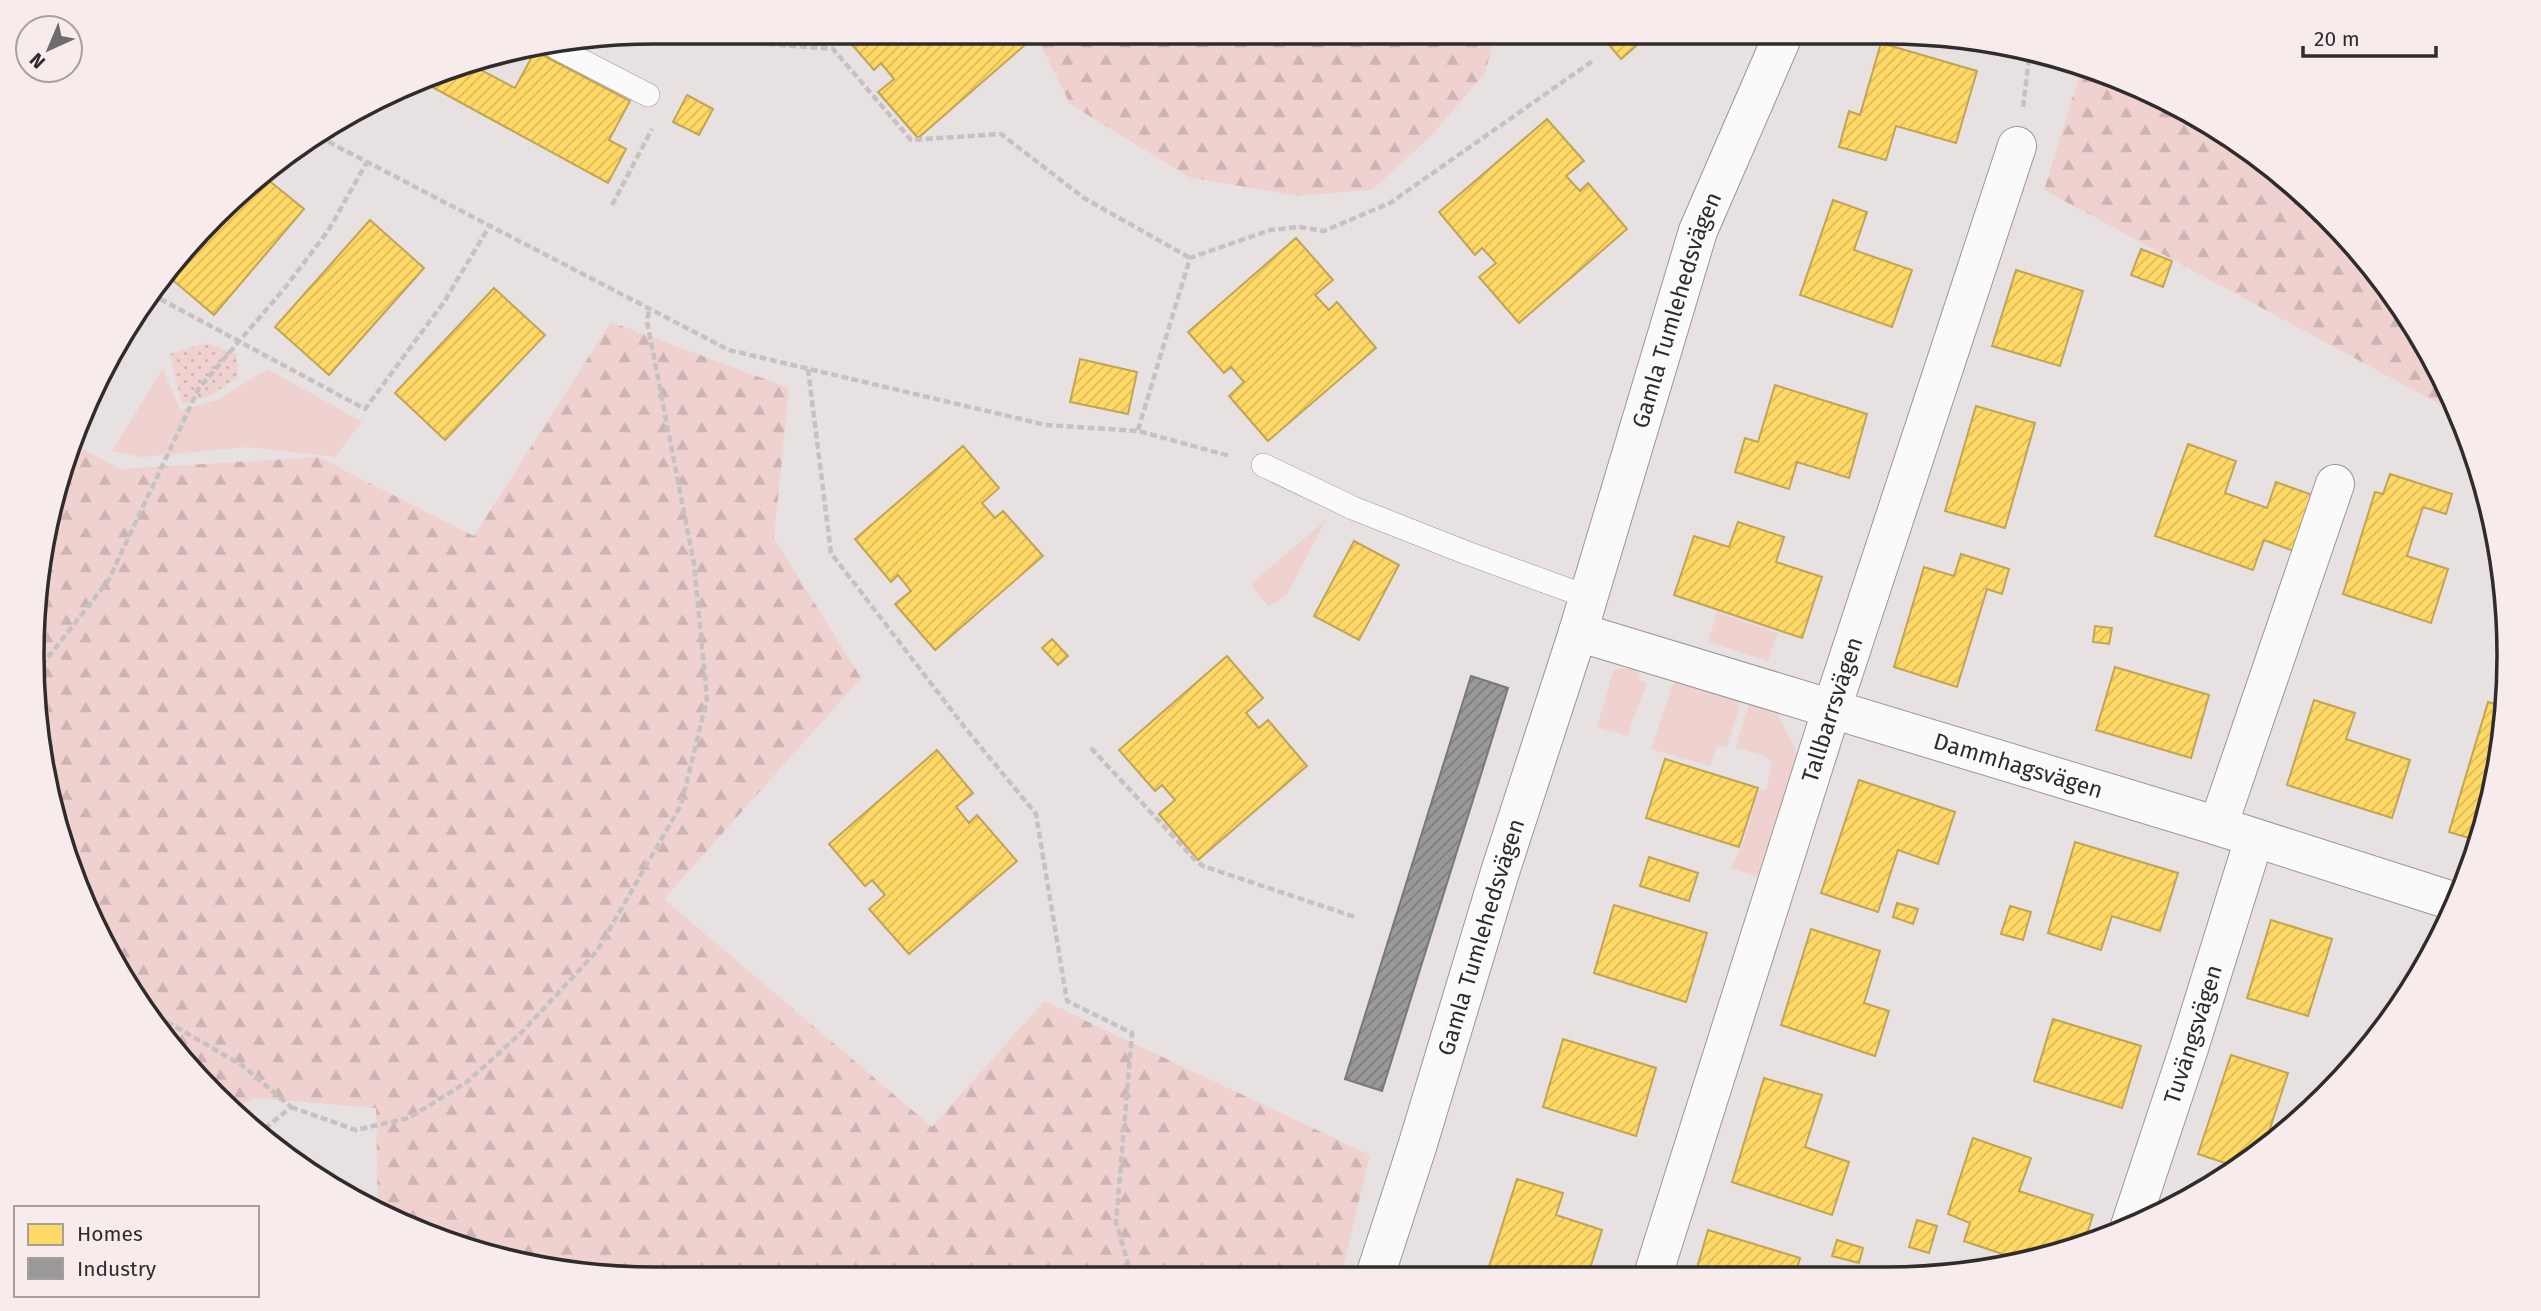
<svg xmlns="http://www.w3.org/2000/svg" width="2541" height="1311" viewBox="0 0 2541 1311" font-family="'Fira Sans',sans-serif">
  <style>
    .grass { fill: #efd2d0 }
    .forest { fill: url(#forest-firs) }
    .park { fill: url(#park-dots) }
    .homes { fill: url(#homes-hatch); stroke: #c1a555; stroke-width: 2 }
    .industry { fill: url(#industry-hatch); stroke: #7a7878; stroke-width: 2 }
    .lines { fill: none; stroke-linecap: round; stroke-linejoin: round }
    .service-casing { stroke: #9b9796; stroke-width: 24 }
    .minor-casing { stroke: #9b9796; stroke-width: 40 }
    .path { stroke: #c5c2c1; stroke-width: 4.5; stroke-dasharray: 7 3.5; stroke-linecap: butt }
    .service { stroke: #fbfafa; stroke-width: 23 }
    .minor { stroke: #fbfafa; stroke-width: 38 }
    .labels { text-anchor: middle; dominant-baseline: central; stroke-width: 7; stroke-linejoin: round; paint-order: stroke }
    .street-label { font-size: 23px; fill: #302c2c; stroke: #f7eceb }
    .rim { fill: none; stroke: #302c2c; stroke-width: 3.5 }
  </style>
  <defs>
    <pattern id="forest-firs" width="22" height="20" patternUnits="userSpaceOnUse" patternTransform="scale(1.75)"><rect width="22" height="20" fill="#efd2d0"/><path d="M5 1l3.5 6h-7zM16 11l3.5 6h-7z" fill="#cdb4b3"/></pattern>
    <pattern id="park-dots" width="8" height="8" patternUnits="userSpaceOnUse" patternTransform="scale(1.75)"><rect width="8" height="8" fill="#efd2d0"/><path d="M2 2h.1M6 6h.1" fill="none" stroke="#cdb4b3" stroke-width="1.8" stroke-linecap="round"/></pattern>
    <pattern id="homes-hatch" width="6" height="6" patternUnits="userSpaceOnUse" patternTransform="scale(1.75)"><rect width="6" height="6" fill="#ffd966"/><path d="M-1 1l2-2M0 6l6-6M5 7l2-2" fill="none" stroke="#dbba59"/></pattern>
    <pattern id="industry-hatch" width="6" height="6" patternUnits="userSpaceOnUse" patternTransform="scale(1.75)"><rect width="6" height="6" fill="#999"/><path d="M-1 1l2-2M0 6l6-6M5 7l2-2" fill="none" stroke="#7d7d7d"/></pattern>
  </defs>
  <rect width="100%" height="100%" fill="#e7e1e1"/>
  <path class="grass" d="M163 368 180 410 217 400 268 369 362 422 335 457 248 447 141 457 112 451Z
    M1326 520 1286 596 1268 607 1251 584Z
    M1717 612 1778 633 1768 661 1708 642Z
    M1632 668 1638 672 1639 680 1647 683 1627 736 1597 727 1614 669Z
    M1674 681 1741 701 1727 747 1719 745 1717 747 1710 766 1651 749Z
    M1749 704 1777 714 1797 752 1758 877 1731 868 1743 843 1758 791 1766 789 1772 763 1766 757 1739 748 1735 749Z"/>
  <path class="forest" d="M1034 32H1496L1485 73 1433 134 1372 190 1296 196 1189 177 1070 104Z
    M2082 66 2162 96 2266 161 2355 244 2426 344 2458 414 2044 190Z
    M611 322 789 388 774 538 861 678 664 899 932 1127 1044 1001 1370 1155 1341 1276 615 1278 494 1258 378 1214 376 1108 254 1098 233 1110 214 1096 137 1003 79 895 33 697 53 494 75 445 120 469 318 457 474 536Z"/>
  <path class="park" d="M207 343 237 354 238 377 212 395 182 404 170 354Z"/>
  <path class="homes" d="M841 32H1015L1026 44 918 138 878 92 894 79 881 63 874 70Z
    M1598 32 1651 33 1621 59Z
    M1881 43 1977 71 1956 143 1896 126 1886 160 1839 147 1849 111 1860 115Z
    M535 51 630 101 609 140 626 149 608 183 423 82 455 65 468 63 515 88Z
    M687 95 713 109 699 135 673 122Z
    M1547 119 1584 161 1566 176 1580 191 1588 183 1627 229 1519 323 1479 277 1496 263 1482 248 1475 255 1439 212Z
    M262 175 304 209 214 315 168 276Z
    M1833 200 1867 212 1854 250 1912 270 1892 327 1800 295Z
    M370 220 424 268 329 375 275 327Z
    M1296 238 1333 280 1315 295 1329 310 1337 302 1376 348 1268 441 1229 396 1244 382 1231 367 1224 373 1188 332Z
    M2141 249 2172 261 2163 287 2131 275Z
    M2016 270 2083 291 2060 366 1992 346Z
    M494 288 545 335 445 440 395 393Z
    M1080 359 1137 372 1128 414 1070 402Z
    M1775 385 1867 414 1849 478 1797 462 1789 489 1735 472 1745 438 1758 442Z
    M1976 406 2035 423 2005 528 1945 511Z
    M2188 444 2236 461 2225 493 2267 508 2276 482 2318 497 2299 553 2264 540 2253 570 2155 536Z
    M963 446 999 488 982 503 995 518 1003 511 1043 556 935 650 895 604 911 591 898 575 891 582 855 539Z
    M2390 474 2452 494 2446 514 2423 507 2407 556 2448 569 2431 623 2343 594 2375 492 2383 494Z
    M1738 522 1784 537 1776 562 1822 577 1802 638 1674 595 1694 536 1729 547Z
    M1354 541 1399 565 1359 640 1314 616Z
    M1961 554 2009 569 2002 594 1987 589 1957 687 1894 667 1924 567 1954 576Z
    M2095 626 2112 628 2109 644 2093 642Z
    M1052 639 1068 656 1058 665 1042 648Z
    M1227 656 1263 698 1246 713 1259 728 1268 720 1307 766 1198 860 1159 814 1175 800 1162 785 1155 791 1119 750Z
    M2115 667 2209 695 2191 758 2096 730Z
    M2314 700 2355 713 2346 739 2410 760 2392 818 2287 785Z
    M2488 702 2506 707 2488 817 2479 841 2449 832Z
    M937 750 973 793 956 807 969 823 977 815 1017 861 909 954 869 909 885 895 872 880 865 886 829 844Z
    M1665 759 1758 788 1739 847 1646 818Z
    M1859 780 1955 812 1938 864 1898 850 1878 912 1821 893Z
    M2075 842 2178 873 2160 931 2112 916 2101 950 2048 933Z
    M1649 857 1698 873 1689 901 1640 886Z
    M1897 903 1918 909 1913 924 1893 917Z
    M1614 905 1707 933 1686 1002 1594 973Z
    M2010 906 2031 912 2023 940 2001 934Z
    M2271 920 2332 939 2308 1016 2247 998Z
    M1811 929 1880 951 1864 1003 1889 1011 1875 1056 1781 1025Z
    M2053 1019 2141 1046 2122 1108 2034 1081Z
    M1563 1039 1656 1068 1636 1136 1543 1107Z
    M2231 1055 2288 1073 2262 1153 2237 1167 2198 1154Z
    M1764 1078 1822 1095 1805 1147 1849 1162 1832 1215 1732 1182Z
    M1973 1138 2031 1158 2019 1191 2093 1215 2084 1243 2020 1260 1964 1241 1970 1223 1948 1214Z
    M1517 1179 1563 1193 1556 1215 1602 1230 1588 1275 1494 1276 1487 1273Z
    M1917 1220 1937 1226 1929 1253 1909 1247Z
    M1708 1230 1800 1258 1795 1275H1695Z
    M1837 1240 1863 1248 1859 1263 1832 1256Z"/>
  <path class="industry" d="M1471 676 1508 688 1382 1091 1345 1079Z"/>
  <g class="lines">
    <defs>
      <path id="service" d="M557 48 648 95
        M1263 465 1353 508 1467 553 1588 597"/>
      <g id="minor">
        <path id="s1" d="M1578 632 2218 826 2456 902"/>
        <path d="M2218 826 2335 484"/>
        <path id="s2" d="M2129 1229 2190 1045 2254 839"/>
        <path id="s3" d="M1653 1275 1832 708 2017 146"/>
        <path id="s4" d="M1375 1276 1417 1147 1500 872 1578 632 1698 231 1784 33"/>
      </g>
    </defs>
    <use href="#service" class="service-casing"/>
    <use href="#minor" class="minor-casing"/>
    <path class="path" d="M716 40 833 49 911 140 1001 134 1084 198 1190 258
      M2023 107 2030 50
      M319 137 729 350 1046 425 1138 431 1230 456
      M612 205 652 129
      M151 294 365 409 444 302 490 225
      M808 369 831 553 966 729 1036 814 1067 1001 1132 1033 1116 1222 1132 1277
      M1138 430 1190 258 1270 230 1299 227 1324 231 1390 203 1594 60
      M35 674 108 581 199 388 284 289 328 231 367 162
      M1091 748 1196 861 1203 866 1355 917
      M147 1014 171 1024 243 1066 291 1107 262 1131
      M291 1107 356 1130 409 1118 467 1082 521 1033 597 951 681 805 707 699 694 564 647 321 649 311"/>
    <use href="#service" class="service"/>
    <use href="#minor" class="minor"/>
  </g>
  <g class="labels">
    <g class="street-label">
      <text stroke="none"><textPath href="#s4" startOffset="1012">Gamla Tumlehedsvägen</textPath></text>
      <text stroke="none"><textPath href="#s3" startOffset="593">Tallbarrsvägen</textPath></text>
      <text stroke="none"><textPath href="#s1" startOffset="460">Dammhagsvägen</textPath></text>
      <text stroke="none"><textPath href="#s4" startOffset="355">Gamla Tumlehedsvägen</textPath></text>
      <text stroke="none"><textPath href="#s2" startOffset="205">Tuvängsvägen</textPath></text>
    </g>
  </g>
  <path d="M0 0H2541V1311H0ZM655 44H1886A611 611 0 0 1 2497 655V656A611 611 0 0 1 1886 1267H655A611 611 0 0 1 44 656V655A611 611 0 0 1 655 44Z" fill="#f7eceb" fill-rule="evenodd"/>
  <path class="rim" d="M655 44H1886A611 611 0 0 1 2497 655V656A611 611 0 0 1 1886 1267H655A611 611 0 0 1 44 656V655A611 611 0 0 1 655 44Z"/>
  <rect x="14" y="1206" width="245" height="91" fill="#f7eceb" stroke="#a79f9f" stroke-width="2"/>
  <rect x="28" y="1224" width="35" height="21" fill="#ffd966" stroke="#a79f9f" stroke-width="2"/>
  <text x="77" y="1241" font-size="21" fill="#302c2c">Homes</text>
  <rect x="28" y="1258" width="35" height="21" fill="#999999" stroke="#a79f9f" stroke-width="2"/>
  <text x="77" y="1276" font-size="21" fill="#302c2c">Industry</text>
  <g transform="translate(49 49) rotate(224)"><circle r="33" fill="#f7eceb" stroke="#a79f9f" stroke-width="2"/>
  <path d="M0-5L12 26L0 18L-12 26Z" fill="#706b6b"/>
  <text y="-10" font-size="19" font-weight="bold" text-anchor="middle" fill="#302c2c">N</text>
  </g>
  <path d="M2303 46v10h133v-10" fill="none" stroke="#302c2c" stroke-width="3.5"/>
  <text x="2314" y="46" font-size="21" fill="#302c2c" stroke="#f7eceb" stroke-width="5" paint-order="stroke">20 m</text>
</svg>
